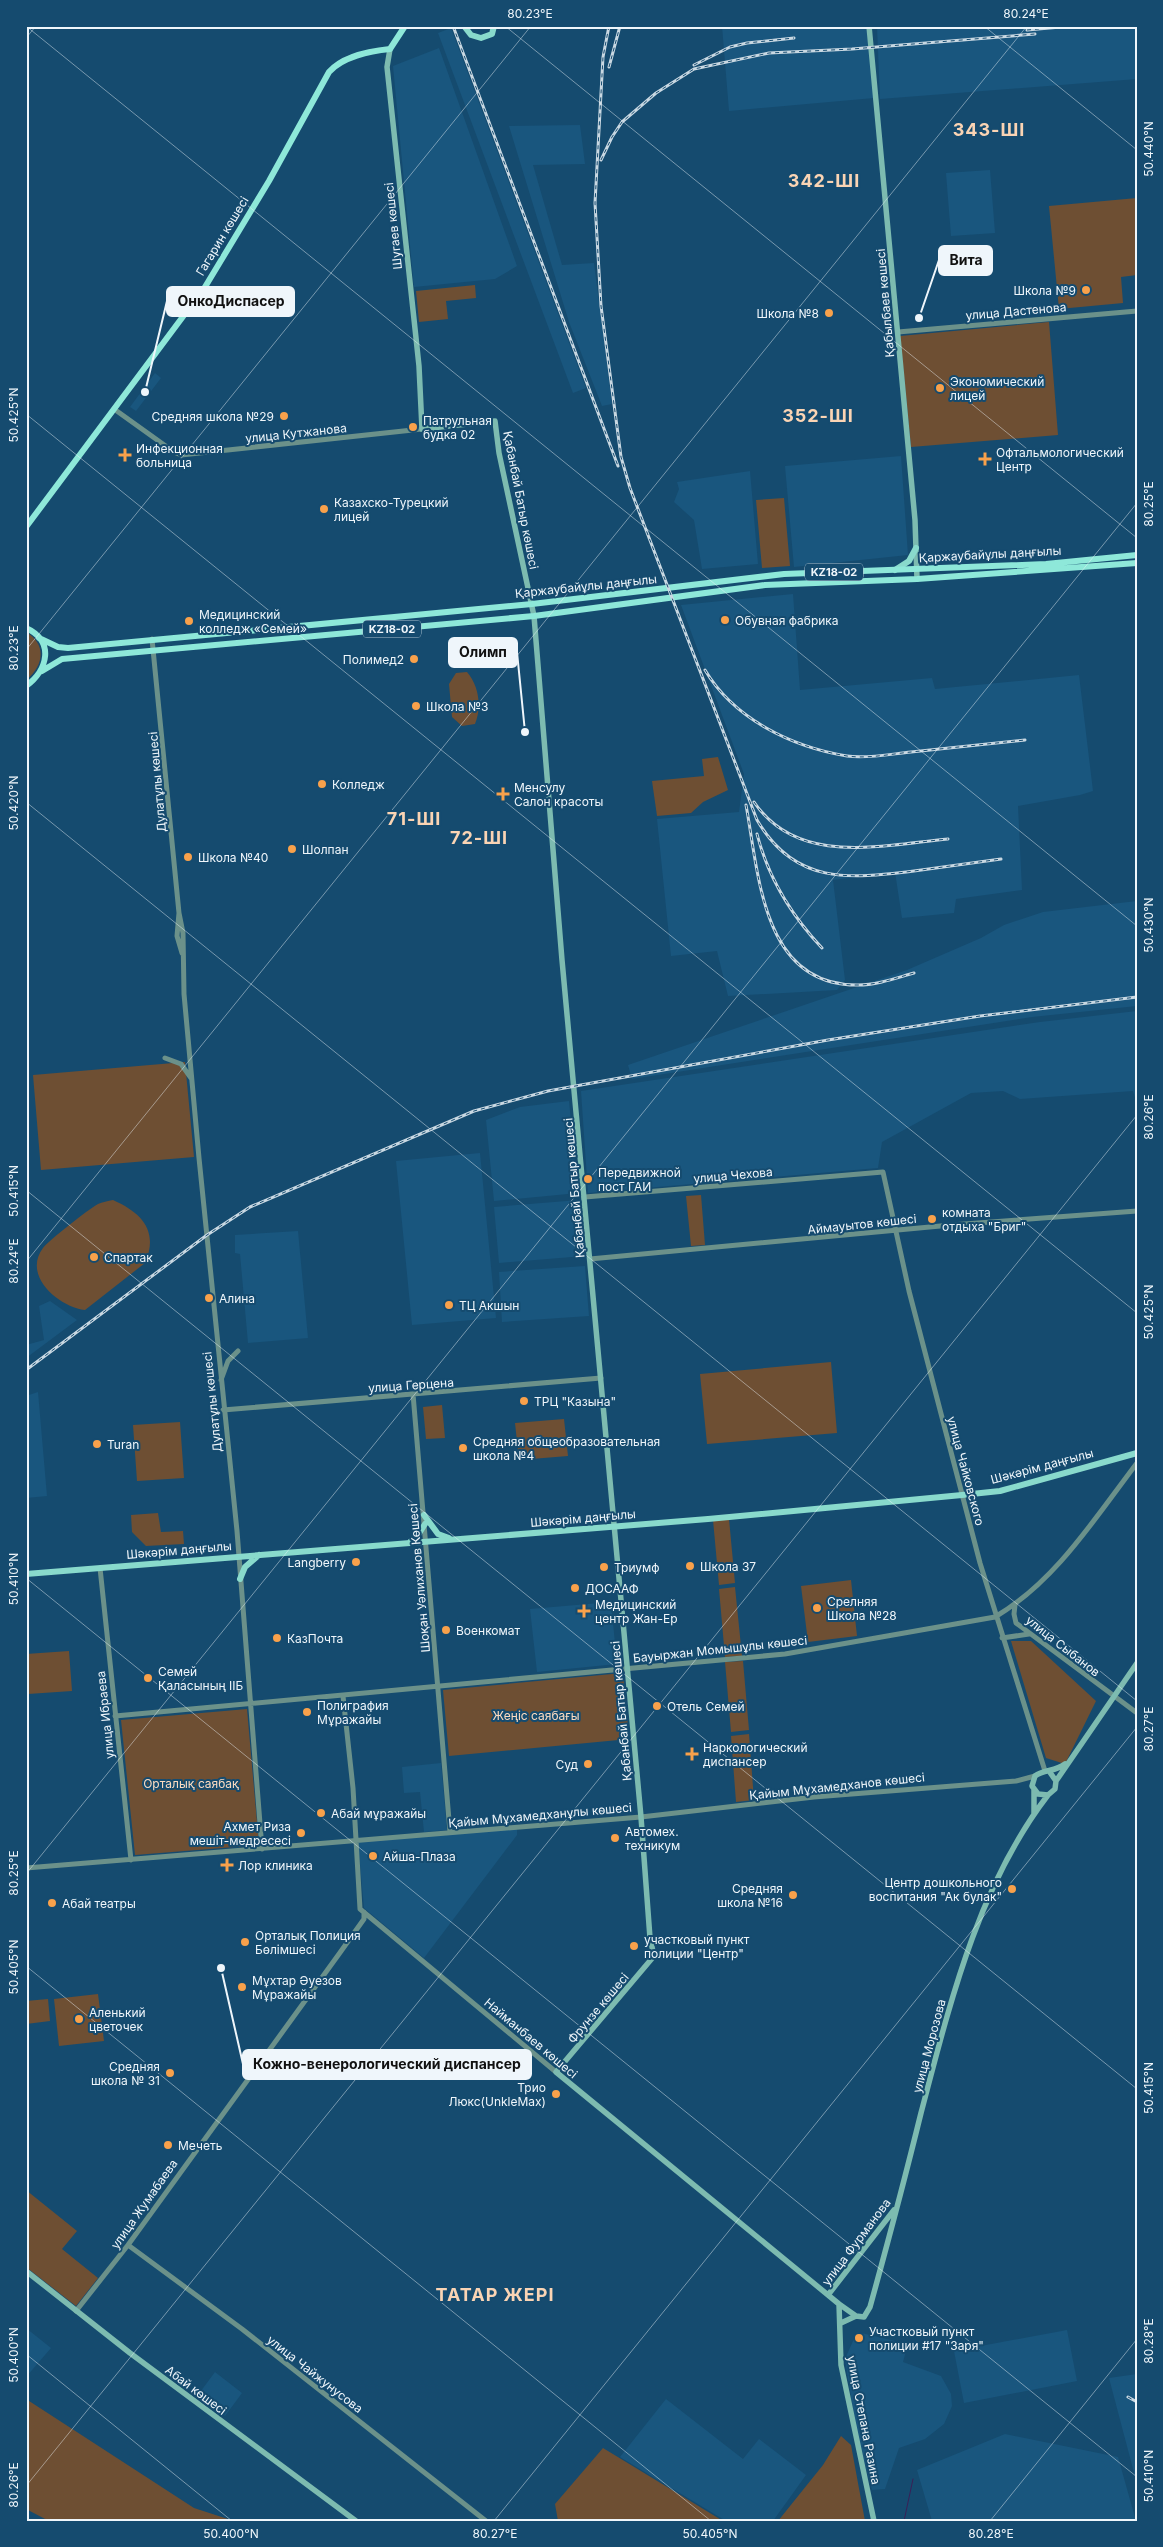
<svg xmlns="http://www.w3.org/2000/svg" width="1163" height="2547" viewBox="0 0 1163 2547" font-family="Inter,sans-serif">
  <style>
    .built { fill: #19567e }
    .green { fill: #6e4f33 }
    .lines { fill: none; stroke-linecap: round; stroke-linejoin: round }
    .stream { stroke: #392057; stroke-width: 1 }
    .tertiary { stroke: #6b918a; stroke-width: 5 }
    .secondary { stroke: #7dbbb0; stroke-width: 5.5 }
    .primary { stroke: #89dacc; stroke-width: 6 }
    .trunk { stroke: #8ee8d9; stroke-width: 6 }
    .rail-casing { stroke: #c9d8e2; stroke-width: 3 }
    .rail { stroke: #154b6f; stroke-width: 1; stroke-dasharray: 4; stroke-linecap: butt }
    .ticks { fill: none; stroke: #eff6fb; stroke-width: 1; stroke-opacity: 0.45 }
    .poi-dot { fill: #f8a14b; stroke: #154b6f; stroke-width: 2 }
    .labels { text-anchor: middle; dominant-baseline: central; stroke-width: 4; stroke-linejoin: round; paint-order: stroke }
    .shield { fill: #154b6f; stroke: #aec3d1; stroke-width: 1 }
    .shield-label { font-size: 11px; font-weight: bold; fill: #eff6fb }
    .street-label { font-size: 12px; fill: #eff6fb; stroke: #154b6f }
    .poi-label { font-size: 12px; fill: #eff6fb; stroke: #154b6f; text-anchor: start }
    .park-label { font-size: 12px; fill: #fcdbc0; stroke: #154b6f }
    .district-label { font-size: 18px; font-weight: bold; letter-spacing: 1px; fill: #fad4b4; stroke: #154b6f }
    .leader { fill: none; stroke: #eff6fb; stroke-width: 2 }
    .callout-dot { fill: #eff6fb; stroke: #154b6f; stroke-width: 2 }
    .callout { fill: #eff6fb; stroke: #eff6fb; stroke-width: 2 }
    .callout-label { font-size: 14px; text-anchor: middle; font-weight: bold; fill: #111 }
    .neatline { fill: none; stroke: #eff6fb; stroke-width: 2 }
    .ticks-label { font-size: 12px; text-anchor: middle; fill: #eff6fb }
  </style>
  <rect width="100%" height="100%" fill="#154b6f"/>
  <path class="built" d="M722 26H868L874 98 729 111Z
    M877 26H1137V79L880 99Z
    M451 28 586 388 573 393 438 33Z
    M439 48 517 266 495 279 414 287 393 66Z
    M580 125 585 164 533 165 562 265 594 263 612 404 602 406 569 322 509 126Z
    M990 170 995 233 951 236 946 173Z
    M155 373 161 378 136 411 130 407Z
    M901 456 908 555 794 567 785 466Z
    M750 471 758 564 702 569 694 520 674 502 679 489 677 482Z
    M793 594 800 690 932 678 935 689 1079 675 1093 791 1080 795 1018 806 1022 890 956 899 954 913 902 918 895 872 833 880 845 980 837 990 728 996 717 951 671 956 657 819 739 812 744 774 681 605Z
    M1137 901V1006L1032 1017 632 1079 628 1065 907 970 981 938 1004 925 1043 912Z
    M1137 1011V1104L1133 1091 1020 1099 1003 1091 971 1093 882 1142 878 1168 588 1193 581 1091 1040 1022Z
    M569 1101 578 1193 494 1201 486 1120 520 1107Z
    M480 1153 496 1318 412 1325 396 1161Z
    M579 1200 584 1256 499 1263 494 1207Z
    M298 1231 308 1338 248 1343 240 1254 235 1253V1235Z
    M585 1266 589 1316 502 1322 499 1272Z
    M50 1301 77 1320 26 1358V1345L44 1340 39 1306Z
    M38 1392 47 1496 26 1498V1396Z
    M611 1602 617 1664 537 1672 530 1609Z
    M441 1763 447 1830 424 1832 420 1792 404 1793 402 1767Z
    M517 1829V1835L424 1958 364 1908 358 1842Z
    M26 2328 51 2348 26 2377Z
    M1067 2330 1077 2381 964 2403 954 2351Z
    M857 2332 908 2344 903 2362 941 2376 951 2394 952 2406 944 2424 925 2439 899 2448 885 2489 872 2490 857 2434 845 2359Z
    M215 2372 242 2393 225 2416 198 2395Z
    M1137 2374V2484L1109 2378Z
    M666 2399 743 2459 759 2439 806 2475 773 2521H726L620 2457Z
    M1005 2434 1118 2457 1136 2521H932L917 2470Z"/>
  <path class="green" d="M1137 198V275L1121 277 1123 303 1059 309 1049 206Z
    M475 285 476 298 446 301 448 319 419 322 416 291Z
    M1049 322 1058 435 911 447 900 336Z
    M784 498 790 566 762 568 756 500Z
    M26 632C47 644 44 666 26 680Z
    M467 672C479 686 482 707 475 724L462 726 452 717 449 684 456 673Z
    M718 757 728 790 703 802 691 813 657 816 652 781 704 776 702 759Z
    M185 1062 194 1157 41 1170 33 1075Z
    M701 1195 705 1245 691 1246 686 1196Z
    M113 1200C142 1213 159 1231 145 1263L85 1310C59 1307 22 1276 43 1248 49 1240 89 1209 98 1204 102 1202 108 1201 113 1200Z
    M831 1362 837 1433 707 1444 700 1374Z
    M442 1405 445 1438 426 1439 423 1407Z
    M564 1419 568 1456 519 1460 515 1423Z
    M180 1422 184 1478 137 1481 133 1425Z
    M158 1513 161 1532 183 1531 184 1544 146 1546 132 1532 131 1515Z
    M729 1519 735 1583 719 1585 713 1520Z
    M851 1580 857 1636 808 1642 801 1586Z
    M735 1587 742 1656 725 1657 719 1589Z
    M1011 1641H1031L1096 1701 1065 1764 1046 1758Z
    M69 1651 72 1691 28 1694 26 1654Z
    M743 1661 749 1730 731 1732 725 1662Z
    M623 1673 629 1739 449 1756 443 1690Z
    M247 1709 259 1845 135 1855 121 1720Z
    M749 1734 754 1800 736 1802 731 1736Z
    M98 1994 104 2041 59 2046 54 1999Z
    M48 1999 50 2021 26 2024V2001Z
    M26 2190 77 2231 62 2249 98 2278 76 2306 26 2267Z
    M26 2399 194 2508 234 2521H49L26 2509Z
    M841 2436 851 2445 865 2521H778L823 2465Z
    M603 2448 723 2521H558L555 2504Z"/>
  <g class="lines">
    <path class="stream" d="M904 2521 913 2479"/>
    <path class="tertiary" d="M898 332 1137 311
      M114 409 174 452 181 455 422 429
      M152 639 179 913 177 936 182 953
      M179 913 183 933 184 994 199 1158 237 1531 262 1849
      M165 1058 181 1064 191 1078
      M585 1197 883 1172 909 1291 980 1563 1045 1771
      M590 1259 951 1225 1137 1211
      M221 1380 228 1361 238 1351
      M413 1394 450 1832
      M223 1410 601 1378
      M100 1568 131 1860
      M1015 1605 1014 1614 1016 1623 1137 1713
      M1002 1638 1029 1634
      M343 1696 353 1788 360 1909 556 2072
      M115 1716 785 1654 995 1617C1055 1582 1095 1518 1137 1463
      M26 1868 641 1817 814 1797 1016 1781 1035 1776
      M128 2245 242 2329 486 2521
      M76 2311 128 2245 339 1954 364 1919V1912"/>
    <path class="secondary" d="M869 26 915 520 917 579
      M390 49 387 67 419 366 422 429 495 421 499 453 534 616 562 960 641 1817 650 1938 654 1956 556 2072 839 2304 856 2316 864 2317 870 2307C888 2242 905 2178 921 2113 950 2003 978 1886 1048 1795
      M1049 1771 1056 1781 1055 1789 1048 1795 1038 1794 1032 1786 1035 1776C1044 1769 1055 1772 1065 1764
      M1056 1781 1137 1663
      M1034 1813V1790
      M26 2271 130 2353 356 2521
      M828 2295 894 2210
      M839 2304 841 2365 874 2521
      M841 2323 856 2316"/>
    <path class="primary" d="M464 26 471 35 481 38 492 34 494 26
      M895 570 909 561 916 548
      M424 1515 438 1534 449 1538
      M410 1542 418 1535 425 1524
      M26 1574 708 1519 962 1495 1000 1491 1137 1453
      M240 1579 245 1567 259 1555"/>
    <path class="trunk" d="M26 527 205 287 269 181 329 72C342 57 370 51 390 49L405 26
      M26 628C55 641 48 670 26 686
      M39 638 58 647 68 648 532 604 784 574 1046 564 1137 555
      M42 671 62 659 534 616 765 585 917 579 1137 563"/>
    <defs>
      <path id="rail" d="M453 26 618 466
        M609 26 603 57 595 203 601 306 621 457 630 488 757 820C795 885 849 879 914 871 943 867 972 863 1001 859
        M1027 30 1072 26
        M694 65 730 47 747 43 794 38
        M609 67 620 26
        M601 160 612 137 622 122 656 93 694 69 769 53 852 49 1035 34
        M705 670C734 719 792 747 847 756 867 759 891 754 911 752 949 748 987 744 1025 740
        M754 802C798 867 882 845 948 839
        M746 805C759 875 762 986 858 985 877 985 896 978 914 973
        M757 834C768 877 792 916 822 948
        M26 1370 207 1235 250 1207 474 1111 548 1091 828 1040 980 1016 1137 997
        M1128 2397 1137 2402"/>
    </defs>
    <use href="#rail" class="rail-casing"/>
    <use href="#rail" class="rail"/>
  </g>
  <path class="ticks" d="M26 26 1137 926M505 26 1137 538M984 26 1137 150M26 38 36 26M26 414 1137 1313M26 650 531 26M26 802 1137 1701M26 1190 1137 2089M26 1262 1027 26M26 1578 1137 2477M26 1874 1137 503M26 1966 711 2521M26 2354 232 2521M26 2486 1137 1115M494 2521 1137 1727M990 2521 1137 2339"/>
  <g class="poi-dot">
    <circle cx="1086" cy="290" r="5"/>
    <circle cx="829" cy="313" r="5"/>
    <circle cx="940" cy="388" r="5"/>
    <circle cx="284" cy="416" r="5"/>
    <circle cx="413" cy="427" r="5"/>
    <path d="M122.5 447.5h5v5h5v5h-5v5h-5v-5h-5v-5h5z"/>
    <path d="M982.5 451.5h5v5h5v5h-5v5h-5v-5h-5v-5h5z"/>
    <circle cx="324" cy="509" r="5"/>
    <circle cx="725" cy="620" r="5"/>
    <circle cx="189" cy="621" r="5"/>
    <circle cx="414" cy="659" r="5"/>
    <circle cx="416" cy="706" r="5"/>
    <circle cx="322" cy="784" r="5"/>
    <path d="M500.5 786.5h5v5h5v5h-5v5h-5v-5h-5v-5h5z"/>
    <circle cx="292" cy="849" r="5"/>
    <circle cx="188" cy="857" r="5"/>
    <circle cx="588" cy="1179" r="5"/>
    <circle cx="932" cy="1219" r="5"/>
    <circle cx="94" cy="1257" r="5"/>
    <circle cx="209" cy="1298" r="5"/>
    <circle cx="449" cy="1305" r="5"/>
    <circle cx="524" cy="1401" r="5"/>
    <circle cx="97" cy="1444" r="5"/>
    <circle cx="463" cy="1448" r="5"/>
    <circle cx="356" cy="1562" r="5"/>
    <circle cx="690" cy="1566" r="5"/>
    <circle cx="604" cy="1567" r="5"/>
    <circle cx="575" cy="1588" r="5"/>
    <circle cx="817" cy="1608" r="5"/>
    <path d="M581.5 1603.5h5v5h5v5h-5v5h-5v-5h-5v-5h5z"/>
    <circle cx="446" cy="1630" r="5"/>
    <circle cx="277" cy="1638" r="5"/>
    <circle cx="148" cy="1678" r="5"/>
    <circle cx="657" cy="1706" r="5"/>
    <circle cx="307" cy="1712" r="5"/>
    <path d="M689.5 1746.5h5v5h5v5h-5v5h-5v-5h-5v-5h5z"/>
    <circle cx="588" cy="1764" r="5"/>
    <circle cx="321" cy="1813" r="5"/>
    <circle cx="301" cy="1833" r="5"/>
    <circle cx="615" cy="1838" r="5"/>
    <circle cx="373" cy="1856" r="5"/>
    <path d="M224.5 1857.5h5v5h5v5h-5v5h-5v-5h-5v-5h5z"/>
    <circle cx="1012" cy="1889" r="5"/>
    <circle cx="793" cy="1895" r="5"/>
    <circle cx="52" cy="1903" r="5"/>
    <circle cx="245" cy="1942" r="5"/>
    <circle cx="634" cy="1946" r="5"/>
    <circle cx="242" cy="1987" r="5"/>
    <circle cx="79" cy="2019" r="5"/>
    <circle cx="170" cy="2073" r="5"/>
    <circle cx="556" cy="2094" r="5"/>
    <circle cx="168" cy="2145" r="5"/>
    <circle cx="859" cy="2338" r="5"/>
  </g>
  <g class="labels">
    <g class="shield">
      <rect x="805" y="563.5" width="58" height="17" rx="4"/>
      <rect x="363" y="620.5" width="58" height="17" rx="4"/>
    </g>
    <g class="shield-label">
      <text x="834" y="572">KZ18-02</text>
      <text x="392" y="629">KZ18-02</text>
    </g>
    <g class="street-label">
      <text transform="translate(393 226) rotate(-96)">Шугаев көшесі</text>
      <text transform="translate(222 236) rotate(-59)">Гагарин көшесі</text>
      <text transform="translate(885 303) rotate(-95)">Қабылбаев көшесі</text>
      <text transform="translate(1016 311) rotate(-5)">улица Дастенова</text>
      <text transform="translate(296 433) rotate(-6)">улица Кутжанова</text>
      <text transform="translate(521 500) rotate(79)">Қабанбай Батыр көшесі</text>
      <text transform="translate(990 554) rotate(-3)">Қаржаубайұлы даңғылы</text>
      <text transform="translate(586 586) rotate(-6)">Қаржаубайұлы даңғылы</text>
      <text transform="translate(157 782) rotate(-95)">Дулатұлы көшесі</text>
      <text transform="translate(733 1175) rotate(-5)">улица Чехова</text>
      <text transform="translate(574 1188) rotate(-95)">Қабанбай Батыр көшесі</text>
      <text transform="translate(862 1224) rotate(-6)">Аймауытов көшесі</text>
      <text transform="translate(411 1385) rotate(-4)">улица Герцена</text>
      <text transform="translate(212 1402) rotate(-96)">Дулатұлы көшесі</text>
      <text transform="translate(1042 1466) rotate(-15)">Шәкәрім даңғылы</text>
      <text transform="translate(966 1471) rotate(75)">улица Чайковского</text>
      <text transform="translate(583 1518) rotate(-5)">Шәкәрім даңғылы</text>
      <text transform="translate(179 1550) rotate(-5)">Шәкәрім даңғылы</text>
      <text transform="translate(419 1578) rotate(-95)">Шоқан Уәлиханов Көшесі</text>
      <text transform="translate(1063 1646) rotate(38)">улица Сыбанов</text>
      <text transform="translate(720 1649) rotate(-6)">Бауыржан Момышұлы көшесі</text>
      <text transform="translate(621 1711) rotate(-95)">Қабанбай Батыр көшесі</text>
      <text transform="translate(105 1715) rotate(-96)">улица Ибраева</text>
      <text transform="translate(837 1786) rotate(-6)">Қайым Мұхамедханов көшесі</text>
      <text transform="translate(540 1815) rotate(-5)">Қайым Мұхамедханұлы көшесі</text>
      <text transform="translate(598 2008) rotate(-50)">Фрунзе көшесі</text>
      <text transform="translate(531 2038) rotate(40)">Найманбаев көшесі</text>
      <text transform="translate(929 2046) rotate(-75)">улица Морозова</text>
      <text transform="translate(144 2204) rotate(-55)">улица Жумабаева</text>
      <text transform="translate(856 2242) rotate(-53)">улица Фурманова</text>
      <text transform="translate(315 2374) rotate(38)">улица Чайжунусова</text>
      <text transform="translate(196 2390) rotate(37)">Абай көшесі</text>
      <text transform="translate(864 2420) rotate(79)">улица Степана Разина</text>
    </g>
    <g class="poi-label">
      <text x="1076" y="290" text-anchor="end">Школа №9</text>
      <text x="819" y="313" text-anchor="end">Школа №8</text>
      <text x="950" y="381">Экономический<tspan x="950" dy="14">лицей</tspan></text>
      <text x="274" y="416" text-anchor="end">Средняя школа №29</text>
      <text x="423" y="420">Патрульная<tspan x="423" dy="14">будка 02</tspan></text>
      <text x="136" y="448">Инфекционная<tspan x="136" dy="14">больница</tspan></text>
      <text x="996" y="452">Офтальмологический<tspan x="996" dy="14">Центр</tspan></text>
      <text x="334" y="502">Казахско-Турецкий<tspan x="334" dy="14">лицей</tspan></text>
      <text x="199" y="614">Медицинский<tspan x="199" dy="14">колледж «Семей»</tspan></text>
      <text x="735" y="620">Обувная фабрика</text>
      <text x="404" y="659" text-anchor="end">Полимед2</text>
      <text x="426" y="706">Школа №3</text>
      <text x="332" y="784">Колледж</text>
      <text x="514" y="787">Менсулу<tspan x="514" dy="14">Салон красоты</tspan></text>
      <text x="302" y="849">Шолпан</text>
      <text x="198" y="857">Школа №40</text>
      <text x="598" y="1172">Передвижной<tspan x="598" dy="14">пост ГАИ</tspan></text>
      <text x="942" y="1212">комната<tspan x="942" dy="14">отдыха "Бриг"</tspan></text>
      <text x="104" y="1257">Спартак</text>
      <text x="219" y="1298">Алина</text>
      <text x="459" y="1305">ТЦ Акшын</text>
      <text x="534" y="1401">ТРЦ "Казына"</text>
      <text x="473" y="1441">Средняя общеобразовательная<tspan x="473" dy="14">школа №4</tspan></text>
      <text x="107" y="1444">Turan</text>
      <text x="346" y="1562" text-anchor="end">Langberry</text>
      <text x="700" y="1566">Школа 37</text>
      <text x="614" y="1567">Триумф</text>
      <text x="585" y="1588">ДОСААФ</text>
      <text x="827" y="1601">Срелняя<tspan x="827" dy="14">Школа №28</tspan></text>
      <text x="595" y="1604">Медицинский<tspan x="595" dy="14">центр Жан-Ер</tspan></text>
      <text x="456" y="1630">Военкомат</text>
      <text x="287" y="1638">КазПочта</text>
      <text x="158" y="1671">Семей<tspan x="158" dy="14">Қаласының ІІБ</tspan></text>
      <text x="317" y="1705">Полиграфия<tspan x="317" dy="14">Мұражайы</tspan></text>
      <text x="667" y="1706">Отель Семей</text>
      <text x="703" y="1747">Наркологический<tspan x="703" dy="14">диспансер</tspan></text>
      <text x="578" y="1764" text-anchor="end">Суд</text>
      <text x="331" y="1813">Абай мұражайы</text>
      <text x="291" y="1826" text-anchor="end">Ахмет Риза<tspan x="291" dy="14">мешіт-медресесі</tspan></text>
      <text x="625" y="1831">Автомех.<tspan x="625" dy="14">техникум</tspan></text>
      <text x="383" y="1856">Айша-Плаза</text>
      <text x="238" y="1865">Лор клиника</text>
      <text x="1002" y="1882" text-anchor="end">Центр дошкольного<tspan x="1002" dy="14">воспитания "Ак булак"</tspan></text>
      <text x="783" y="1888" text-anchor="end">Средняя<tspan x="783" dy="14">школа №16</tspan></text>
      <text x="62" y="1903">Абай театры</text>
      <text x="255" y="1935">Орталық Полиция<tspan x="255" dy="14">Бөлімшесі</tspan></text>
      <text x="644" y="1939">участковый пункт<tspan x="644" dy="14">полиции "Центр"</tspan></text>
      <text x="252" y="1980">Мұхтар Әуезов<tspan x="252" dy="14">Мұражайы</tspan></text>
      <text x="89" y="2012">Аленький<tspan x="89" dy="14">цветочек</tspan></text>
      <text x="160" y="2066" text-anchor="end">Средняя<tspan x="160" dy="14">школа № 31</tspan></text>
      <text x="546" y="2087" text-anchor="end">Трио<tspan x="546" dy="14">Люкс(UnkleMax)</tspan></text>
      <text x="178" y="2145">Мечеть</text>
      <text x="869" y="2331">Участковый пункт<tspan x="869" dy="14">полиции #17 "Заря"</tspan></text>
    </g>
    <g class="park-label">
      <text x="536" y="1715">Жеңіс саябағы</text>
      <text x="191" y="1783">Орталық саябақ</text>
    </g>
    <g class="district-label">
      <text x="989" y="129">343-ШІ</text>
      <text x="824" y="180">342-ШІ</text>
      <text x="818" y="415">352-ШІ</text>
      <text x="414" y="818">71-ШІ</text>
      <text x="479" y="837">72-ШІ</text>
      <text x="495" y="2294">ТАТАР ЖЕРІ</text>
    </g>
  </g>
  <path class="leader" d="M919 318L939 260M145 392L167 301M525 732L517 652M221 1968L243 2064"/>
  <g class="callout-dot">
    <circle cx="919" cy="318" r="5"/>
    <circle cx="145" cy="392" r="5"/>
    <circle cx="525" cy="732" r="5"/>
    <circle cx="221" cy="1968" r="5"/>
  </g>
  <g class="callout">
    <rect x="939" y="246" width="53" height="29" rx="5"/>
    <rect x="167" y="287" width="127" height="29" rx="5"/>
    <rect x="449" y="638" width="68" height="29" rx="5"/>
    <rect x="243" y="2050" width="288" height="29" rx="5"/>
  </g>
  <g class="callout-label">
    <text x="966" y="265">Вита</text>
    <text x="231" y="306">ОнкоДиспасер</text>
    <text x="483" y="657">Олимп</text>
    <text x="387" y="2069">Кожно-венерологический диспансер</text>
  </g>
  <rect width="1163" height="2547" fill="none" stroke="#154b6f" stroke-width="55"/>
  <rect x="28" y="28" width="1108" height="2492" class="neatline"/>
  <g class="ticks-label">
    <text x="530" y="18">80.23°E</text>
    <text x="1026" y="18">80.24°E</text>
    <text transform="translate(1149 149) rotate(-90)" y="4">50.440°N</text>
    <text transform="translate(14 415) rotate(-90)" y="4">50.425°N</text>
    <text transform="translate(1149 504) rotate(-90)" y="4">80.25°E</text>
    <text transform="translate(14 648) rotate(-90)" y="4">80.23°E</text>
    <text transform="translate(14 803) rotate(-90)" y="4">50.420°N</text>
    <text transform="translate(1149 925) rotate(-90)" y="4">50.430°N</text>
    <text transform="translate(1149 1117) rotate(-90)" y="4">80.26°E</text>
    <text transform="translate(14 1191) rotate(-90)" y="4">50.415°N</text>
    <text transform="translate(14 1261) rotate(-90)" y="4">80.24°E</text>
    <text transform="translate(1149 1312) rotate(-90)" y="4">50.425°N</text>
    <text transform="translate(14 1579) rotate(-90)" y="4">50.410°N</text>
    <text transform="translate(1149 1729) rotate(-90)" y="4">80.27°E</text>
    <text transform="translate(14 1873) rotate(-90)" y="4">80.25°E</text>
    <text transform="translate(14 1967) rotate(-90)" y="4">50.405°N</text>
    <text transform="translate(1149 2088) rotate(-90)" y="4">50.415°N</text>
    <text transform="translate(1149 2341) rotate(-90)" y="4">80.28°E</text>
    <text transform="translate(14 2355) rotate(-90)" y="4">50.400°N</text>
    <text transform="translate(1149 2476) rotate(-90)" y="4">50.410°N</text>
    <text transform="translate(14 2485) rotate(-90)" y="4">80.26°E</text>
    <text x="231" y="2538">50.400°N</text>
    <text x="495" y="2538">80.27°E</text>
    <text x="710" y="2538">50.405°N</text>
    <text x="991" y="2538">80.28°E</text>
  </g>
</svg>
